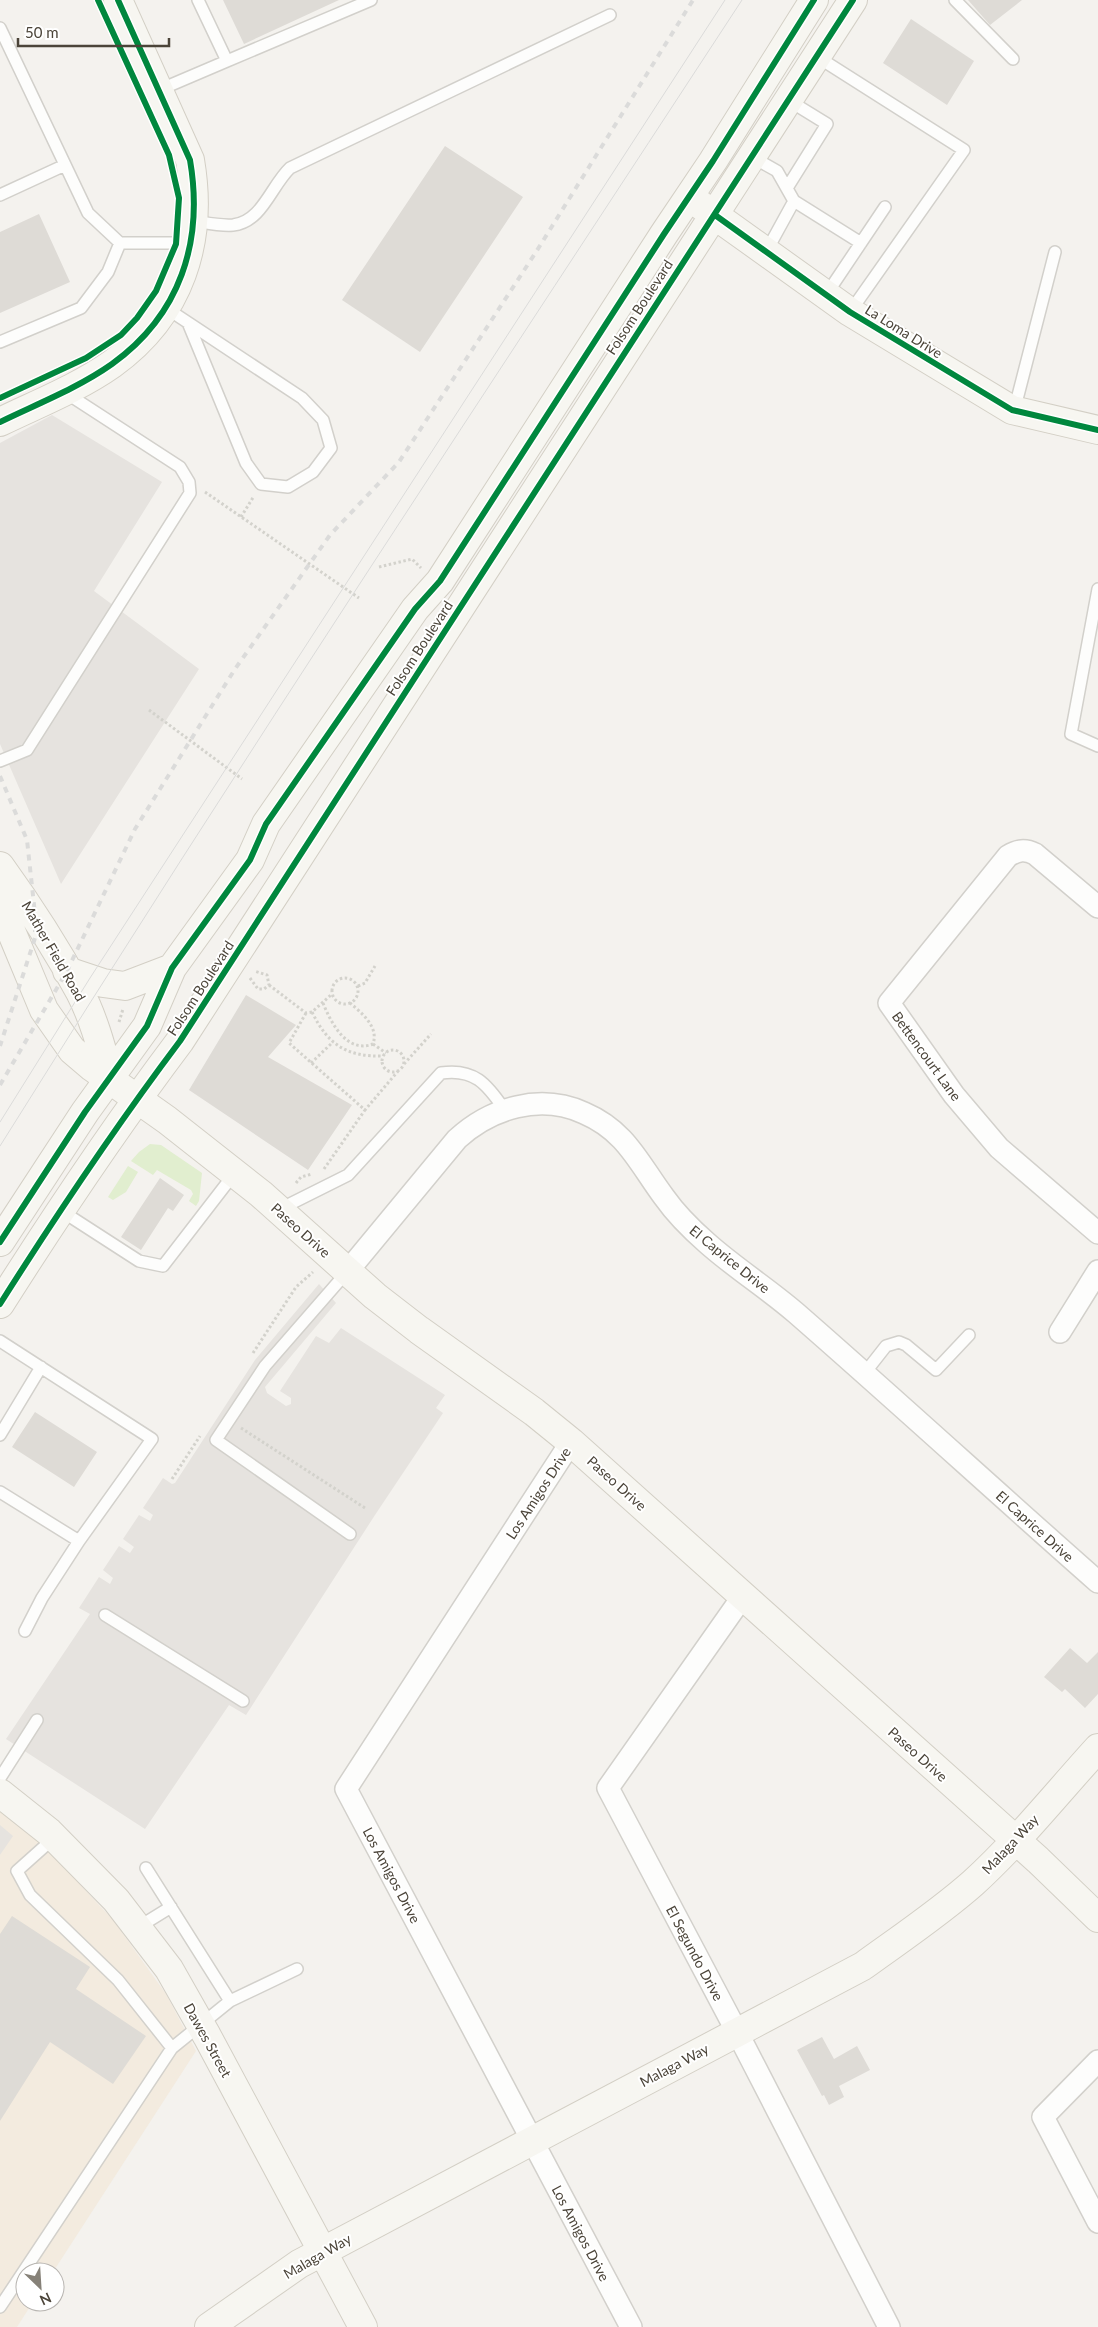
<svg xmlns="http://www.w3.org/2000/svg" width="1098" height="2327" viewBox="0 0 1098 2327" font-family="Lato,sans-serif">
  <style>
    .commercial { fill: #f3ebdf }
    .green { fill: #e1eecf }
    .parking { fill: #e6e3df }
    .building { fill: #dedbd6 }
    .lines { fill: none; stroke-linecap: round; stroke-linejoin: round }
    .lane-casing { stroke: #d2d0cb; stroke-width: 14 }
    .street-casing { stroke: #d2d0cb; stroke-width: 24 }
    .secondary-casing { stroke: #d3cfc5; stroke-width: 30 }
    .path { stroke: #d3d2cc; stroke-width: 3; stroke-dasharray: 2.5 2.5; stroke-linecap: butt }
    .lane { stroke: #fdfdfc; stroke-width: 11 }
    .street { stroke: #fdfdfc; stroke-width: 21 }
    .secondary { stroke: #f7f6f1; stroke-width: 28 }
    .tram { stroke: #dbdbda; stroke-width: 1 }
    .rail { stroke: #dbdbda; stroke-width: 4; stroke-dasharray: 6 6; stroke-linecap: butt }
    .cycleway-casing { stroke: #fff; stroke-width: 9 }
    .cycleway { stroke: #00873e; stroke-width: 6 }
    .labels { text-anchor: middle; dominant-baseline: central; stroke-width: 4; stroke-linejoin: round; paint-order: stroke }
    .street-label { font-size: 14px; fill: #4b4439; stroke: #fff }
  </style>
  <rect width="100%" height="100%" fill="#f4f2ee"/>
  <path class="commercial" d="M0 1807 33 1834 113 1920 166 1994 196 2051 53 2272H25V2302H33L17 2327H0Z"/>
  <path class="green" d="M150 1144 161 1145 202 1173 199 1201 196 1206 189 1201 193 1194 191 1190 157 1170 153 1175 131 1161 139 1152Z
    M128 1166 138 1172 126 1192 113 1200 108 1197Z"/>
  <path class="parking" d="M52 415 162 482 94 591 199 669 61 884 0 744V443Z
    M319 1284 336 1303 265 1387 267 1393 286 1406 291 1404V1398L280 1391 316 1336 329 1343 341 1328 445 1395 436 1408 443 1413 375 1515 246 1715 229 1705 145 1829 6 1739 90 1614 79 1608 99 1577 110 1584 113 1578 103 1570 119 1546 130 1553 134 1547 123 1539 139 1515 150 1521 153 1515 143 1508 163 1478 172 1484 175 1483 255 1360Z
    M0 1825 13 1836 0 1855Z"/>
  <path class="building" d="M223 0H339L244 44Z
    M968 0H1022L990 25Z
    M911 19 974 61 947 105 883 63Z
    M445 146 523 197 420 352 342 300Z
    M39 214 70 282 0 313V232Z
    M246 995 296 1025 268 1057 352 1105 308 1170 189 1090Z
    M160 1178 184 1195 173 1211 168 1208 141 1250 121 1237Z
    M35 1412 97 1452 74 1487 12 1447Z
    M1070 1648 1087 1663 1098 1652V1694L1085 1708 1065 1689 1062 1692 1044 1677Z
    M12 1916 90 1967 76 1989 146 2036 113 2084 50 2042 0 2121V1934Z
    M822 2037 834 2059 857 2046 870 2070 839 2086 844 2097 829 2105 824 2095 822 2096 797 2050Z"/>
  <g class="lines">
    <defs>
      <path id="lane" d="M198 0 227 61 371 0
        M955 0 1013 59
        M0 28 88 213 120 243
        M816 56 964 150 850 312
        M159 90 227 61
        M752 157 777 171 794 201 861 243
        M787 188 827 124 788 100
        M0 195 65 165
        M194 221C207 223 220 226 233 225 262 222 271 186 290 168L610 15
        M766 252 794 201
        M826 295 885 207
        M166 308 302 398 323 420 331 448 313 472 288 487 261 484 246 463 189 325
        M0 342 81 308 108 272 120 243H189
        M1014 411 1055 252
        M1098 589 1071 734 1098 746
        M0 761 27 750 190 493 189 482 180 467 66 393
        M280 1209 348 1175 441 1073C474 1068 487 1084 504 1109
        M60 1210 139 1261 163 1266 234 1174
        M347 1272 265 1366 216 1440 350 1534
        M0 1341 152 1439 79 1541 0 1492
        M864 1374 886 1346 899 1342 906 1345 936 1370 969 1335
        M0 1435 41 1367
        M105 1615 243 1701
        M25 1631 42 1598 79 1541
        M0 1778 37 1720
        M146 1868 230 2001
        M137 1928 171 1907
        M172 2048 230 2001 297 1969
        M0 2307 172 2048 118 1980 30 1895 17 1871 55 1837"/>
      <path id="street" d="M1098 907 1035 854C1025 849 1018 850 1008 856L889 1003 954 1095 999 1148 1098 1233
        M347 1272 457 1139C491 1108 540 1093 584 1113 626 1131 638 1162 664 1197 676 1214 691 1229 707 1243 735 1268 767 1288 796 1313 898 1402 997 1493 1098 1582
        M1060 1332 1098 1271
        M571 1442 346 1789 631 2327
        M743 1596 608 1788 737 2032 889 2327
        M1098 2061 1043 2117 1098 2222"/>
      <path id="secondary" d="M699 204 850 312 1012 410 1098 430
        M0 422C37 404 78 388 112 364 180 315 204 242 190 160L118 0
        M0 866C29 906 56 948 80 992 94 1019 102 1050 110 1079
        M0 884 4 914 44 1010 72 1050 92 1067 167 1120 261 1194 375 1296 419 1330 534 1412 571 1442 1038 1860 1098 1918
        M67 971 103 983 125 986 172 968
        M0 1242 85 1112 147 1026 172 968 250 860 266 824 415 609 440 581 664 234 713 161 814 0
        M0 1304C57 1214 116 1126 180 1041L853 0
        M0 1793 49 1832 116 1900 169 1969 207 2036 363 2327
        M209 2327 299 2264 863 1966C900 1939 938 1914 973 1883 1018 1842 1057 1793 1098 1748"/>
    </defs>
    <use href="#lane" class="lane-casing"/>
    <use href="#street" class="street-casing"/>
    <use href="#secondary" class="secondary-casing"/>
    <path class="path" d="M205 492 359 598
      M241 517 254 496
      M379 567 412 559 421 568
      M149 710 242 779
      M332 991a13 13 0 1 1 26 0a13 13 0 1 1-26 0Z
      M250 978 258 989H264L269 985 267 975 254 971
      M269 985 306 1013 312 1012 332 994
      M358 986 365 983 375 966
      M323 1003C331 1023 347 1054 373 1044 379 1027 362 1013 350 1003
      M312 1012C328 1045 347 1057 383 1056
      M306 1013 289 1043 365 1110 399 1070
      M119 1022 123 1009
      M373 1044 386 1053
      M382 1061a11 11 0 1 1 22 0a11 11 0 1 1-22 0Z
      M311 1063 333 1042
      M404 1064 431 1034
      M324 1169 365 1110
      M296 1183 301 1177 312 1174
      M253 1353 296 1287 313 1272
      M241 1428 365 1508
      M172 1479 200 1436"/>
    <use href="#lane" class="lane"/>
    <use href="#street" class="street"/>
    <use href="#secondary" class="secondary"/>
    <path class="tram" d="M0 1122 90 978 725 0
      M0 1146C241 760 493 381 742 0"/>
    <path class="rail" d="M0 776 27 840 35 914V938L0 1046
      M0 1085 67 971 135 829 235 669 330 535 399 462 536 252 693 0"/>
    <defs>
      <path id="cycleway" d="M715 215 850 312 1012 410 1098 430
        M0 398 86 358 121 335 137 318 156 291 176 244 179 198 169 155 98 0
        M0 422C37 404 78 388 112 364 180 315 204 242 190 160L118 0
        M0 1242 85 1112 147 1026 172 968 250 860 266 824 415 609 440 581 664 234 713 161 814 0
        M0 1304C57 1214 116 1126 180 1041L853 0"/>
    </defs>
    <use href="#cycleway" class="cycleway-casing"/>
    <use href="#cycleway" class="cycleway"/>
  </g>
  <g class="labels">
    <g class="street-label">
      <text transform="translate(639 307) rotate(-57)">Folsom Boulevard</text>
      <text transform="translate(904 331) rotate(32)">La Loma Drive</text>
      <text transform="translate(419 648) rotate(-57)">Folsom Boulevard</text>
      <text transform="translate(54 951) rotate(60)">Mather Field Road</text>
      <text transform="translate(200 988) rotate(-57)">Folsom Boulevard</text>
      <text transform="translate(927 1056) rotate(54)">Bettencourt Lane</text>
      <text transform="translate(301 1230) rotate(42)">Paseo Drive</text>
      <text transform="translate(730 1259) rotate(39)">El Caprice Drive</text>
      <text transform="translate(617 1483) rotate(42)">Paseo Drive</text>
      <text transform="translate(538 1493) rotate(-57)">Los Amigos Drive</text>
      <text transform="translate(1035 1526) rotate(42)">El Caprice Drive</text>
      <text transform="translate(918 1754) rotate(42)">Paseo Drive</text>
      <text transform="translate(1010 1844) rotate(-47)">Malaga Way</text>
      <text transform="translate(392 1875) rotate(62)">Los Amigos Drive</text>
      <text transform="translate(695 1953) rotate(62)">El Segundo Drive</text>
      <text transform="translate(208 2040) rotate(61)">Dawes Street</text>
      <text transform="translate(674 2065) rotate(-28)">Malaga Way</text>
      <text transform="translate(581 2233) rotate(62)">Los Amigos Drive</text>
      <text transform="translate(317 2256) rotate(-30)">Malaga Way</text>
    </g>
  </g>
  <g transform="translate(40 2287) rotate(155)"><circle r="24" fill="#ffffff" stroke="#b7b4b0"/>
  <path d="M0-4L9 19L0 12L-9 19Z" fill="#868178"/>
  <text y="-8" font-size="14" font-weight="bold" text-anchor="middle" fill="#4b4439">N</text>
  </g>
  <path d="M18 38v8h151v-8" fill="none" stroke="#4b4439" stroke-width="2.5"/>
  <text x="25" y="38" font-size="15" fill="#4b4439" stroke="#ffffff" stroke-width="4" paint-order="stroke">50 m</text>
</svg>
